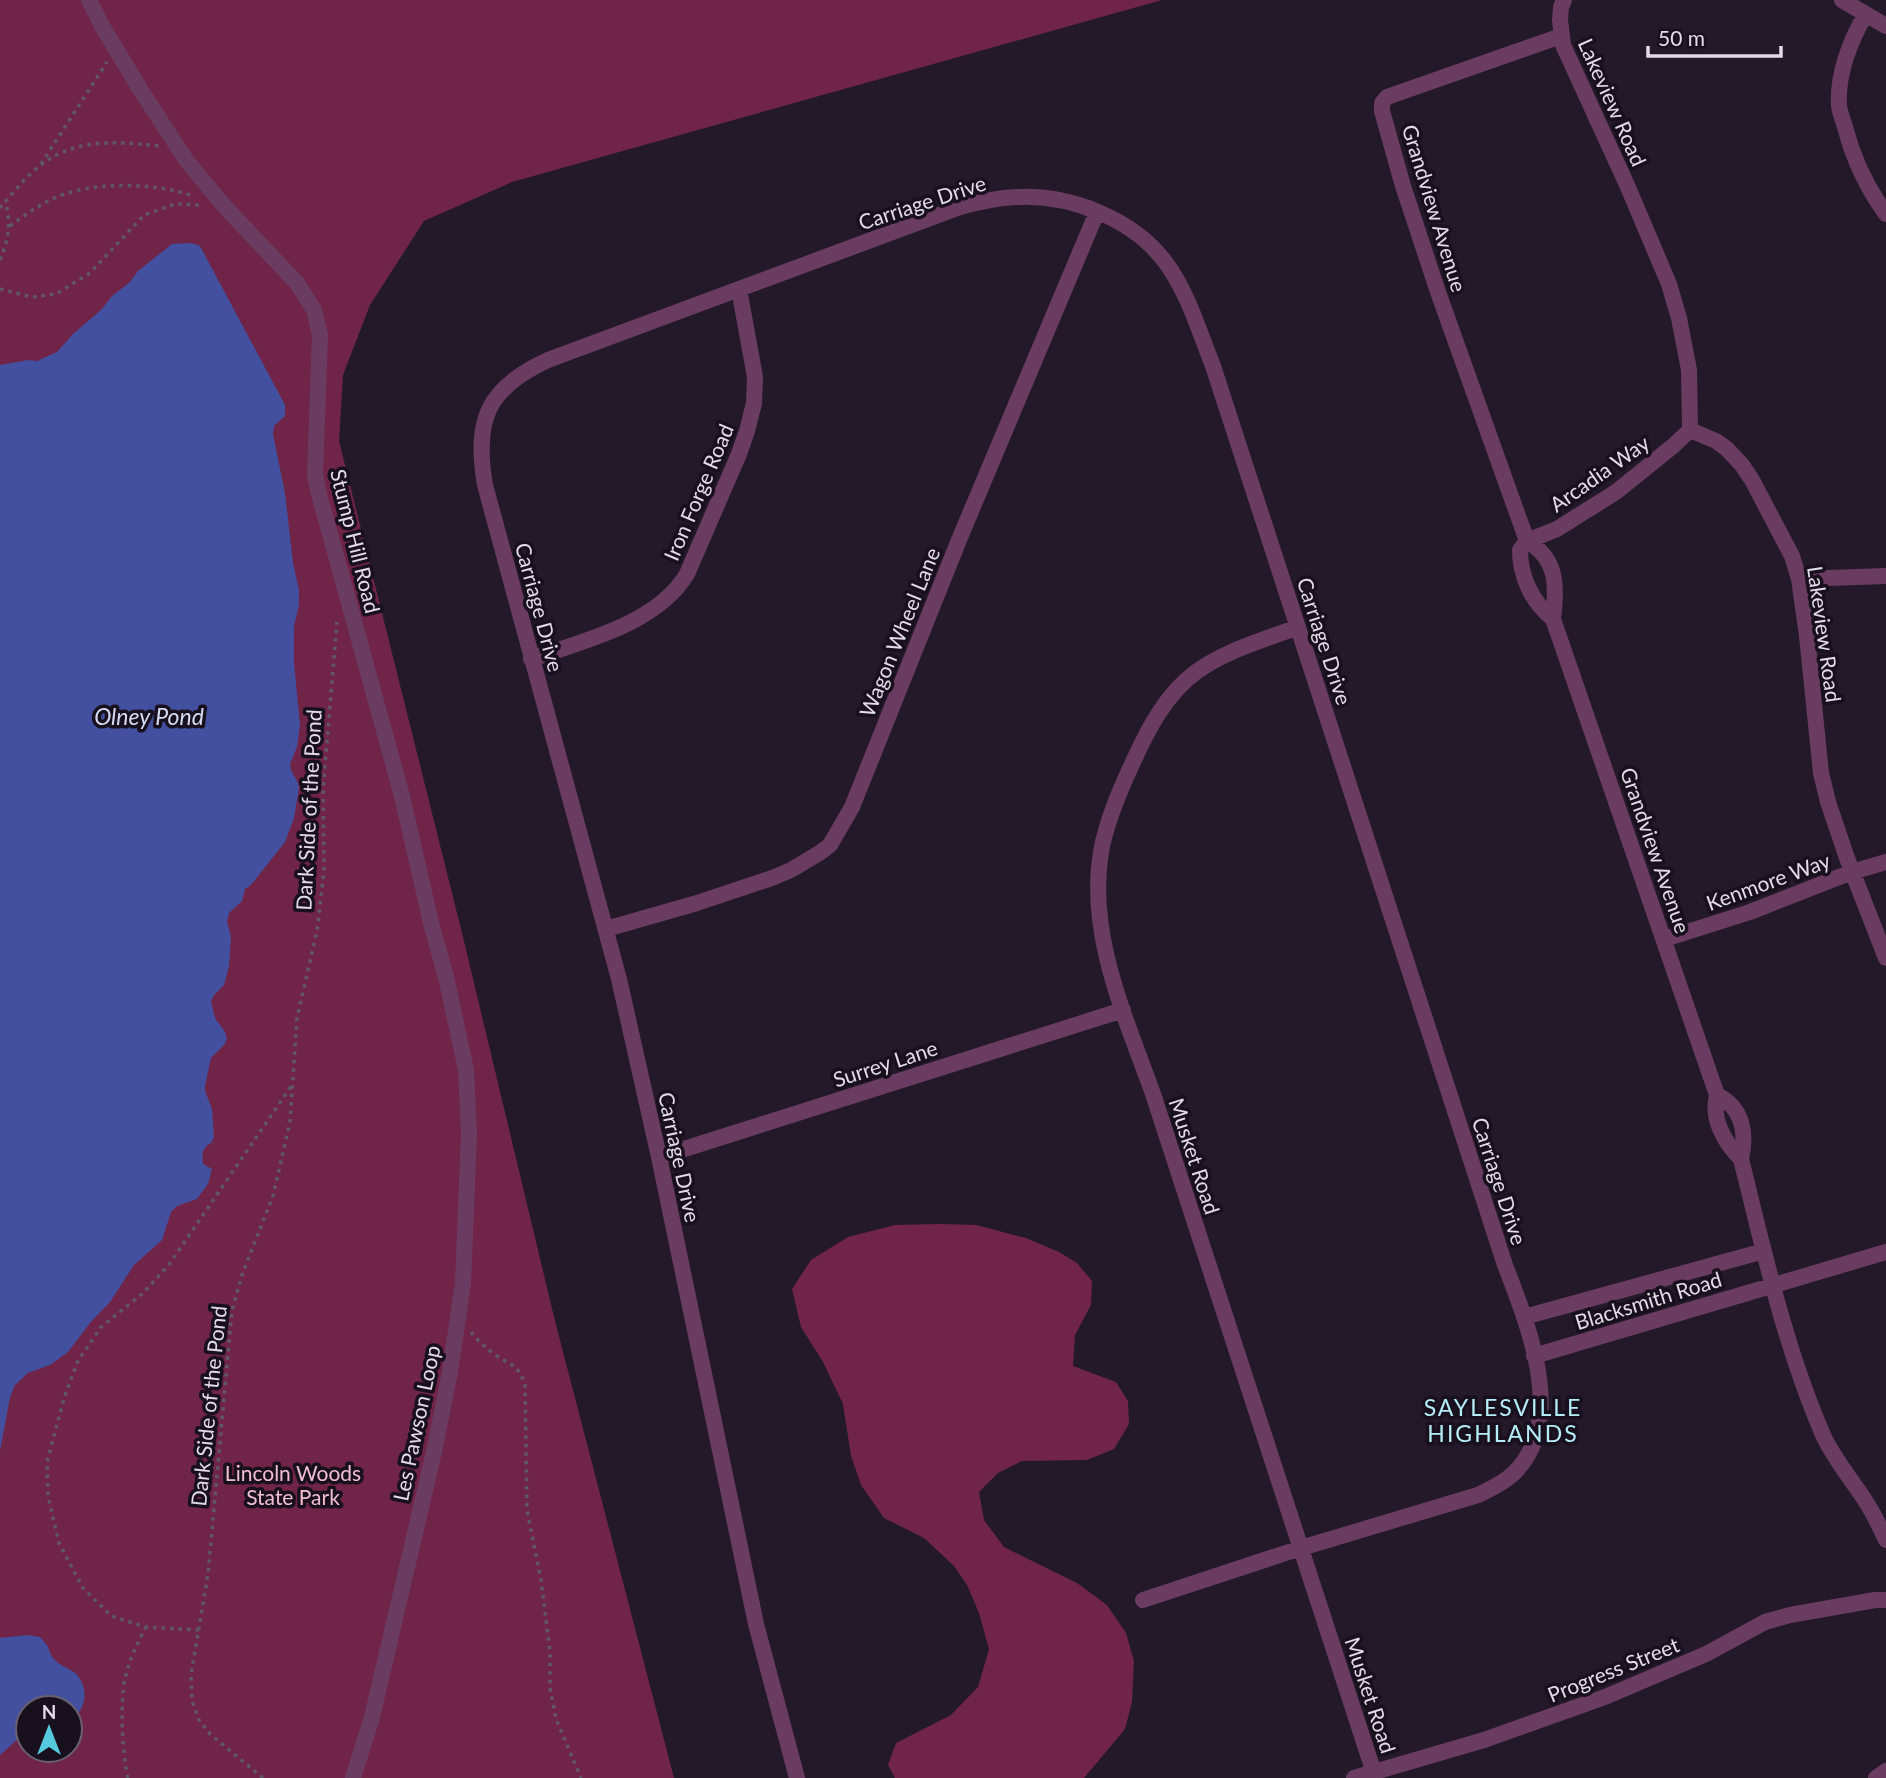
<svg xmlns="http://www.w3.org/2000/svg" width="1886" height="1778" viewBox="0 0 1886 1778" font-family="Lato,sans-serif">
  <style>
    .green { fill: #702548; fill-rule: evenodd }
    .water { fill: #42509f }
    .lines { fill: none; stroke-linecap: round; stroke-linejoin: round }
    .path { stroke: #605765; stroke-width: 3.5; stroke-dasharray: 3.5 5; stroke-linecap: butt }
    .street { stroke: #6b3c62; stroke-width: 16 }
    .labels { text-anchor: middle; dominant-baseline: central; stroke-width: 7; stroke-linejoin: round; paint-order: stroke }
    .street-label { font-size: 21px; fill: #e2dce6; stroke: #19101e }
    .park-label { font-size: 21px; fill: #f1bed0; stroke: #19101e }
    .water-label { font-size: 23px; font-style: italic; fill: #d4daf1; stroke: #19101e }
    .neighbourhood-label { font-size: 23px; letter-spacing: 2px; fill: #b4edf8; stroke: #19101e }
  </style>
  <rect width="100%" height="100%" fill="#231928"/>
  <path class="green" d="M0 0H1162L512 182 424 221 370 305 343 375 339 441 463 937 555 1321 674 1778H0ZM28 1708H70V1750H28Z
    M941 1224 976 1225 1026 1238 1059 1252 1077 1263 1092 1281 1091 1305 1075 1335 1073 1366 1116 1382 1128 1401 1129 1424 1114 1449 1087 1460 1022 1461 998 1473 979 1492 984 1520 1004 1547 1077 1583 1107 1605 1126 1633 1134 1661 1132 1702 1125 1729 1084 1778H895L888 1765 896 1743 951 1715 978 1687 989 1649 979 1613 967 1585 954 1566 924 1538 884 1518 861 1485 851 1456 843 1404 823 1362 801 1327 792 1289 811 1260 848 1237 895 1225Z"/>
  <path class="water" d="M191 243 200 246 285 405V416L274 426 273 434 285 493 293 563 299 590V605L294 626V663L300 725 297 747 290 764 291 770 298 783 299 788 294 818 285 842 251 885 245 889 242 901 229 913 227 922 231 937 229 966 224 985 214 995 211 1001 215 1018 225 1032 227 1039 224 1045 211 1058 205 1086V1091L212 1109 214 1137 211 1143C202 1148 202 1154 203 1164L212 1169 208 1184 197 1199 177 1206 171 1212 162 1240 134 1265 110 1302 90 1323 68 1352 50 1365 28 1373 15 1385 10 1397 0 1451V365L28 360 37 361 57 352 73 334 101 310 112 296 130 282 138 271 172 244Z
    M27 1635 40 1637C41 1638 47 1645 47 1645 50 1651 50 1656 55 1660 61 1667 73 1669 78 1676 89 1690 86 1712 70 1719V1708H28V1730L0 1755V1638Z"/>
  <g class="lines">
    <path class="path" d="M41 164 107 62
      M0 208C13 193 27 175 42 164 79 137 117 142 160 146
      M10 226C23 216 36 207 52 199 90 181 154 182 193 196
      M0 260C10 235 10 227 6 201
      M0 289 32 297 56 294 90 273 144 215 175 204 201 205
      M471 1332C479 1342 487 1349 497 1356 513 1366 519 1366 525 1385L527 1510 541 1580 550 1652V1688L556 1719 581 1778
      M199 1630 146 1627 111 1616 83 1588 59 1543 48 1496 47 1462 65 1395 78 1361 101 1327 142 1294 168 1266 292 1085
      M128 1778C122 1755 120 1701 125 1679 129 1660 137 1644 146 1627
      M263 1778 210 1734 199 1720 192 1701 191 1675 208 1574 232 1310 243 1272 273 1196 290 1122 297 1018 317 931 324 871 323 790 337 622"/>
    <path class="street" d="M89 0 102 26 140 89 186 160 225 207 297 283 314 310 320 335 315 475 319 494 402 796 431 923 447 981 466 1070 469 1134 463 1283 450 1372 434 1452 372 1717 353 1778
      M1564 0 1561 7 1560 20 1563 45 1627 185 1669 284 1679 318 1689 370 1690 430
      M1842 0 1886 26
      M1866 14C1850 40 1837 75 1839 106 1840 113 1843 120 1845 127 1853 158 1867 188 1886 214
      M1561 36 1387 97 1382 103V111L1403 186 1438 292 1527 541C1558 559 1557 587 1553 619L1717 1095C1711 1119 1724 1142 1741 1159
      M1690 430 1716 441 1727 449 1742 465 1752 480 1792 556 1799 579 1807 636 1821 773 1828 802 1847 858 1886 958
      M1799 579 1886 576
      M1553 619C1532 602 1520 577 1520 550L1527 541 1557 529 1616 492 1673 446 1690 430
      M1298 627C1264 640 1226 650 1196 672 1166 694 1148 729 1133 762 1120 790 1106 822 1101 852 1087 935 1126 1018 1153 1094L1374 1773
      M531 659C583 641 657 624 687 574L739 454 747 431 754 403 755 377 739 289
      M606 929 697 903 772 878 791 870 821 852 830 845 852 807 961 535 1097 212
      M1665 939 1750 912 1852 872 1886 862
      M1717 1095C1743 1108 1747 1133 1741 1159 1764 1252 1785 1347 1823 1435 1834 1459 1852 1480 1866 1502 1874 1514 1880 1527 1886 1540
      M659 1157 1123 1010
      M1524 1317 1764 1251
      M1534 1356 1886 1252
      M797 1778 756 1624 659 1157 619 979 485 485C474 420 487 388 548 360L960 207C979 202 999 197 1019 197 1071 195 1134 219 1166 263 1188 293 1199 331 1213 366L1505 1265C1527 1323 1568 1420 1514 1473 1504 1483 1490 1489 1478 1495L1301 1548 1143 1600
      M1354 1778 1484 1740 1605 1697 1706 1654 1765 1622 1790 1615 1875 1600H1886
      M1876 1778 1886 1771"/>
  </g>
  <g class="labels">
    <g class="street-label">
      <text transform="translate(1613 102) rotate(66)">Lakeview Road</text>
      <text transform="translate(922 202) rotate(-18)">Carriage Drive</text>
      <text transform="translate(1435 208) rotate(73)">Grandview Avenue</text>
      <text transform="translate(1599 473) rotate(-35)">Arcadia Way</text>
      <text transform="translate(698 492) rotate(-67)">Iron Forge Road</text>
      <text transform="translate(356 541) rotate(76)">Stump Hill Road</text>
      <text transform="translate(540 607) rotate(75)">Carriage Drive</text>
      <text transform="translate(899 632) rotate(-68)">Wagon Wheel Lane</text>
      <text transform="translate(1825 634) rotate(82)">Lakeview Road</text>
      <text transform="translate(1325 641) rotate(72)">Carriage Drive</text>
      <text transform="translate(308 810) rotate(-87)">Dark Side of the Pond</text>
      <text transform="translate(1656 850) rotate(71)">Grandview Avenue</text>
      <text transform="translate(1768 881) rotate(-20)">Kenmore Way</text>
      <text transform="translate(885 1063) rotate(-18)">Surrey Lane</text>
      <text transform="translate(1195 1156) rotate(72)">Musket Road</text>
      <text transform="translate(680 1157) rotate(78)">Carriage Drive</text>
      <text transform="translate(1500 1181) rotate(72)">Carriage Drive</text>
      <text transform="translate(1648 1300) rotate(-17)">Blacksmith Road</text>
      <text transform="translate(208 1406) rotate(-84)">Dark Side of the Pond</text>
      <text transform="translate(416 1423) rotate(-78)">Les Pawson Loop</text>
      <text transform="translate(1613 1669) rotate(-22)">Progress Street</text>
      <text transform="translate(1371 1695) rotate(72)">Musket Road</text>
    </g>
    <g class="park-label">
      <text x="293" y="1472">Lincoln Woods<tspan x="293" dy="24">State Park</tspan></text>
    </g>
    <g class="water-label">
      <text x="149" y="716">Olney Pond</text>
    </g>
    <g class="neighbourhood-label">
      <text x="1503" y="1407">SAYLESVILLE<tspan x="1503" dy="26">HIGHLANDS</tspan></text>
    </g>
  </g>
  <g transform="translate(49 1729)"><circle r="33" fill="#19101e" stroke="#69626e" stroke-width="2"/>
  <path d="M0-5L12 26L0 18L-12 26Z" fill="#55cade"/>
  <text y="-10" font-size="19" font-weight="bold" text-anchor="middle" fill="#e2dce6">N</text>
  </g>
  <path d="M1648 46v10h133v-10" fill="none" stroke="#e2dce6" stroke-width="3.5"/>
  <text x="1658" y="46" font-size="21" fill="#e2dce6" stroke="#19101e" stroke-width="5" paint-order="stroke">50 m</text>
</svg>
